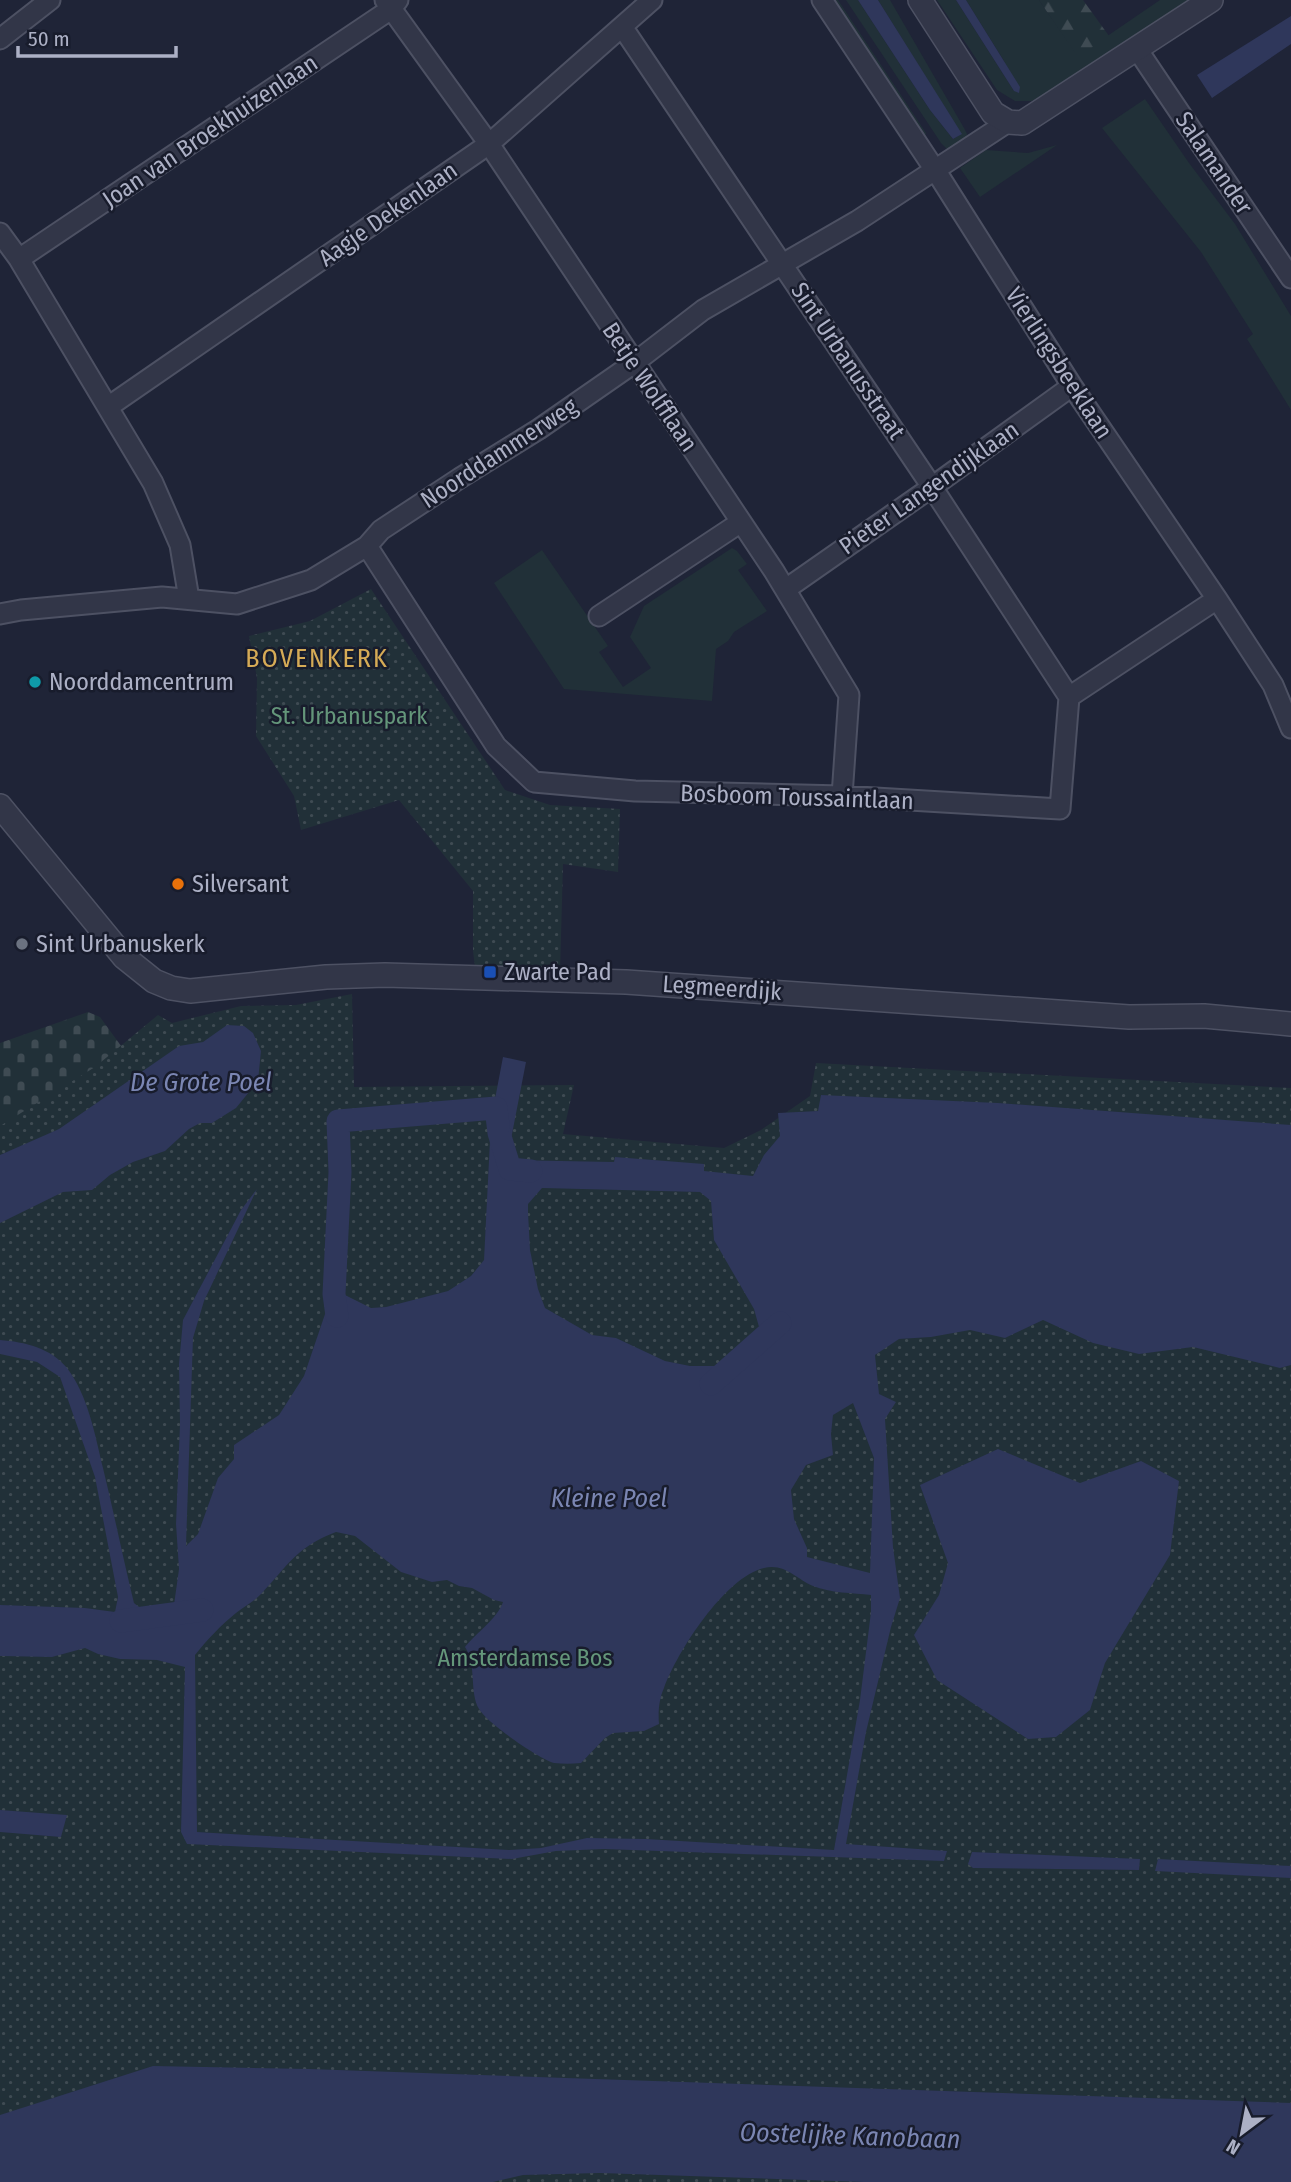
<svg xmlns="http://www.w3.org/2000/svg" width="1291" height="2182" viewBox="0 0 1291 2182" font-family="'Fira Sans Condensed',sans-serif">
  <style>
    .grass { fill: #213038 }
    .forest { fill: url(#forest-firs) }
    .cemetery { fill: url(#cemetery-stones) }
    .park { fill: url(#park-dots) }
    .water { fill: #2f375b; fill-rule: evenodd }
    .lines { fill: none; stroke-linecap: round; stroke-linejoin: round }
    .canal { stroke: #2f375b; stroke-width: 23 }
    .minor-casing { stroke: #4d5163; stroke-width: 23 }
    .tertiary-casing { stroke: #4d5163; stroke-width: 26 }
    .minor { stroke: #323648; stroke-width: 19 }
    .tertiary { stroke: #323648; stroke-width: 23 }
    .culture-dot { fill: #0f9aa8; stroke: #181c2c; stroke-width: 2.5 }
    .food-dot { fill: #e8710a; stroke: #181c2c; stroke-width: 2.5 }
    .worship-dot { fill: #6b7280; stroke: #181c2c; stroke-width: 2.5 }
    .transit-dot { fill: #1a4fb4; stroke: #181c2c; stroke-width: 2.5 }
    .labels { text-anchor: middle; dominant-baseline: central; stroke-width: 5; stroke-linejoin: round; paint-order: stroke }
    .street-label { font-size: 24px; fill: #acb0c5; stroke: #181c2c }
    .poi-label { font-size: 24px; fill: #acb0c5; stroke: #181c2c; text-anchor: start }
    .park-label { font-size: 24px; fill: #64967a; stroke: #181c2c }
    .neighbourhood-label { font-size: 26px; letter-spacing: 2px; fill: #d6ab56; stroke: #181c2c }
    .water-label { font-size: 26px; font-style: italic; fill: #7b86b3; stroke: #181c2c }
  </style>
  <defs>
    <pattern id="forest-firs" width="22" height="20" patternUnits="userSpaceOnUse" patternTransform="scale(1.75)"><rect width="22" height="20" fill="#213038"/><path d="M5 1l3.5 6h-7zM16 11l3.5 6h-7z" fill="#3f4b53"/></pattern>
    <pattern id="cemetery-stones" width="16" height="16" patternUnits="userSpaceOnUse" patternTransform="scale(1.75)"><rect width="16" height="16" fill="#213038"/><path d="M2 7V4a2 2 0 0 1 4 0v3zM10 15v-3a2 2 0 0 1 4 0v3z" fill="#3f4b53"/></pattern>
    <pattern id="park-dots" width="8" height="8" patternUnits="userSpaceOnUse" patternTransform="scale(1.75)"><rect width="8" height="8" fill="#213038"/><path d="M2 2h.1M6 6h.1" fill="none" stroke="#3f4b53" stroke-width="1.8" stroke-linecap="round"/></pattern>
  </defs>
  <rect width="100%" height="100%" fill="#1f2437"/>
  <path class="grass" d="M832 0H838L926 133 925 137 923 138Z
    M846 0H858L930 110 953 139 961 134 878 0H890L964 128 967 134 966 139 949 151 941 143Z
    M937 0H956L1014 91 1004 61 966 0H1039L1078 56 1160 0H1201L1061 86 1032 101H1015L997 90Z
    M1145 99 1189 163 1235 224 1291 316V410L1247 339 1253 334 1201 252 1102 128Z
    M1057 145 980 197 960 168 986 150 1028 153Z
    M732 548 737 551 747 564 738 570 767 611 734 632 728 641 716 649 712 701 564 689 494 583 542 550 608 646 599 652 623 687 651 668 630 637 644 606Z"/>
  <path class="forest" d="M1039 0H1083L1109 36 1078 57Z"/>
  <path class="cemetery" d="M88 1012 100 1017 140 1072 0 1155V1043Z"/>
  <path class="park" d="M371 589 505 790 550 805 620 809 618 872 563 864 560 972 475 967 473 951V891L399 800 301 830 294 796 256 736 257 678 249 636 310 621Z
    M352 994 354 1087 574 1085 563 1134 724 1148 761 1130 810 1096 816 1063 1291 1088V2182H0V1126L95 1067 158 1015 172 1023 241 1006 296 1005Z"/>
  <path class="water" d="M858 0H878L962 134 953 139 930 110Z
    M956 0H966L1020 87 1019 93 1014 91Z
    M1291 16V44L1212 98 1197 75Z
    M227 1025 244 1026 253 1033 261 1051 258 1081 236 1108 212 1123H200L189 1129 165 1151 133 1162 110 1175 92 1190 63 1192 0 1223V1155L59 1129 179 1046 203 1042Z
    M503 1057 526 1062 507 1160 614 1162 615 1157 704 1164V1171L753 1176 764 1155 780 1136 778 1113 818 1111 821 1095 998 1103 1291 1125V1365L1280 1368 1193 1347 1139 1354 1093 1343 1043 1320 1005 1338 970 1330 931 1337 899 1339 875 1355 879 1394 896 1402 885 1419 893 1547 900 1598 891 1627 866 1732 846 1844 947 1851 944 1861 604 1849 556 1851 512 1859 187 1844 181 1832 185 1667 157 1660 120 1659 98 1654 85 1648 52 1657 0 1656V1605L85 1608 115 1612 118 1597 95 1477 60 1377 37 1362 0 1354V1340C25 1342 51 1348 67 1368 88 1395 95 1435 103 1468 114 1513 123 1558 134 1603L154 1619H172L179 1569 176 1524 180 1424 179 1364 183 1320 241 1210 257 1189 204 1301 193 1338 186 1546 198 1534 218 1478 234 1459V1445L279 1415 304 1376 343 1261 345 1295 371 1308 386 1307 448 1291 471 1276 484 1260 491 1120ZM542 1188 700 1192 711 1201 714 1240 754 1309 759 1327 758 1344 753 1357 743 1363 725 1366H690L665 1361 616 1338 592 1335 545 1308 538 1289 530 1250 528 1212V1204ZM853 1403 874 1458 870 1573 807 1557V1548L794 1519 791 1490 806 1465 833 1455 831 1434 833 1415ZM336 1532 355 1536 401 1572 432 1582 447 1580 459 1586 472 1588 494 1600 503 1602C497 1619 477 1632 465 1647 477 1665 469 1692 479 1709 487 1723 539 1759 554 1763 563 1764 572 1764 581 1763L605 1738 613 1733 644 1731 659 1724C658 1712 659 1699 664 1688 677 1652 725 1577 764 1568 785 1563 796 1579 813 1586 830 1593 853 1593 871 1595V1612L860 1700 834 1850 646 1839 587 1838 541 1848 509 1850 197 1832 195 1655C207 1640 221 1625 236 1613 245 1606 255 1601 262 1593 288 1565 298 1546 336 1532Z
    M998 1449 1080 1483 1141 1461 1179 1481 1170 1555 1105 1663 1090 1710 1056 1737 1028 1739 937 1680 914 1635 939 1595 948 1563 920 1485Z
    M0 1810 67 1815 61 1837 0 1832Z
    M972 1852 1140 1859 1139 1870 973 1868 968 1864Z
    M1158 1859 1291 1866V1878L1155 1871Z
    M153 2066 309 2069 1291 2103V2182H864L600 2173 523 2175 493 2182H0V2115Z"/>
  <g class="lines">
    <path class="canal" d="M337 1316 334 1294 340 1172 338 1121 496 1108 499 1133 510 1169 531 1171
      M711 1384 780 1323
      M121 1621 202 1610"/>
    <defs>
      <path id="minor" d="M385 0 489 144 774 571 849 695 842 796
        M822 0 941 179 1072 386 1217 599 1273 685 1291 728
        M623 28 932 487 1069 697
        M0 39 50 0
        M1137 49 1291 278
        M0 233 19 259 153 483 180 545 189 599
        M19 259 391 9 398 0
        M108 407 489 144 652 0
        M367 546 496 746 534 782 635 791 842 796 1060 809 1069 697 1217 599
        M786 589 932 487 1072 386
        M0 614 21 610 162 597 237 604 311 580 367 546 381 530 460 478 539 429 634 363 703 310 857 221 1008 122
        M599 616 741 522"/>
      <path id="tertiary" d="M920 0 993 113 1008 122 1022 123 1211 0
        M0 806 124 957 154 981 171 988 190 991 326 977 385 975 626 982 1129 1017 1204 1016 1291 1024"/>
    </defs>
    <use href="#minor" class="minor-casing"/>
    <use href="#tertiary" class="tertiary-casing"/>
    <use href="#minor" class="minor"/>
    <use href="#tertiary" class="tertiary"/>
  </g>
  <circle class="culture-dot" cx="35" cy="682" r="7"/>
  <circle class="food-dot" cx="178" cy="884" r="7"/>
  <circle class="worship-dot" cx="22" cy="944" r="7"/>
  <rect class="transit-dot" x="483" y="965" width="14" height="14" rx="3.5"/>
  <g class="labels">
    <g class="street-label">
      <text transform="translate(210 131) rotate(-34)">Joan van Broekhuizenlaan</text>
      <text transform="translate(1214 163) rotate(56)">Salamander</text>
      <text transform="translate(388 214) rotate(-35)">Aagje Dekenlaan</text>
      <text transform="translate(848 361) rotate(56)">Sint Urbanusstraat</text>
      <text transform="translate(1059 363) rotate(57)">Vierlingsbeeklaan</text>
      <text transform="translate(650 387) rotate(56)">Betje Wolfflaan</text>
      <text transform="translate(499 453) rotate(-33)">Noorddammerweg</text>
      <text transform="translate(929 488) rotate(-35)">Pieter Langendijklaan</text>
      <text transform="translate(797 797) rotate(2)">Bosboom Toussaintlaan</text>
      <text transform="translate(722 988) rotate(4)">Legmeerdijk</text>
    </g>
    <g class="poi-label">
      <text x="49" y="682">Noorddamcentrum</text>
      <text x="192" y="884">Silversant</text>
      <text x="36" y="944">Sint Urbanuskerk</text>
      <text x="504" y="972">Zwarte Pad</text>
    </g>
    <g class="park-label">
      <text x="349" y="716">St. Urbanuspark</text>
      <text x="525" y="1658">Amsterdamse Bos</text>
    </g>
    <g class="neighbourhood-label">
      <text x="317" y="658">BOVENKERK</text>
    </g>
    <g class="water-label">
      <text x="201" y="1082">De Grote Poel</text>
      <text x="609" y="1498">Kleine Poel</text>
      <text transform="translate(850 2136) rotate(2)">Oostelijke Kanobaan</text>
    </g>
  </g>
  <g transform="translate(1242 2133) rotate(212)" stroke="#181c2c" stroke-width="5" paint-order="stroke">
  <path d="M0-5L12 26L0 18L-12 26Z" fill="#acb0c5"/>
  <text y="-10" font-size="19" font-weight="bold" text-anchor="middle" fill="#acb0c5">N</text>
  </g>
  <path d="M18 46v10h158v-10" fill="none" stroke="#acb0c5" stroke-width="3.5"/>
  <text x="28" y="46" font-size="21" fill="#acb0c5" stroke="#181c2c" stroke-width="5" paint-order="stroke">50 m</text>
</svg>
